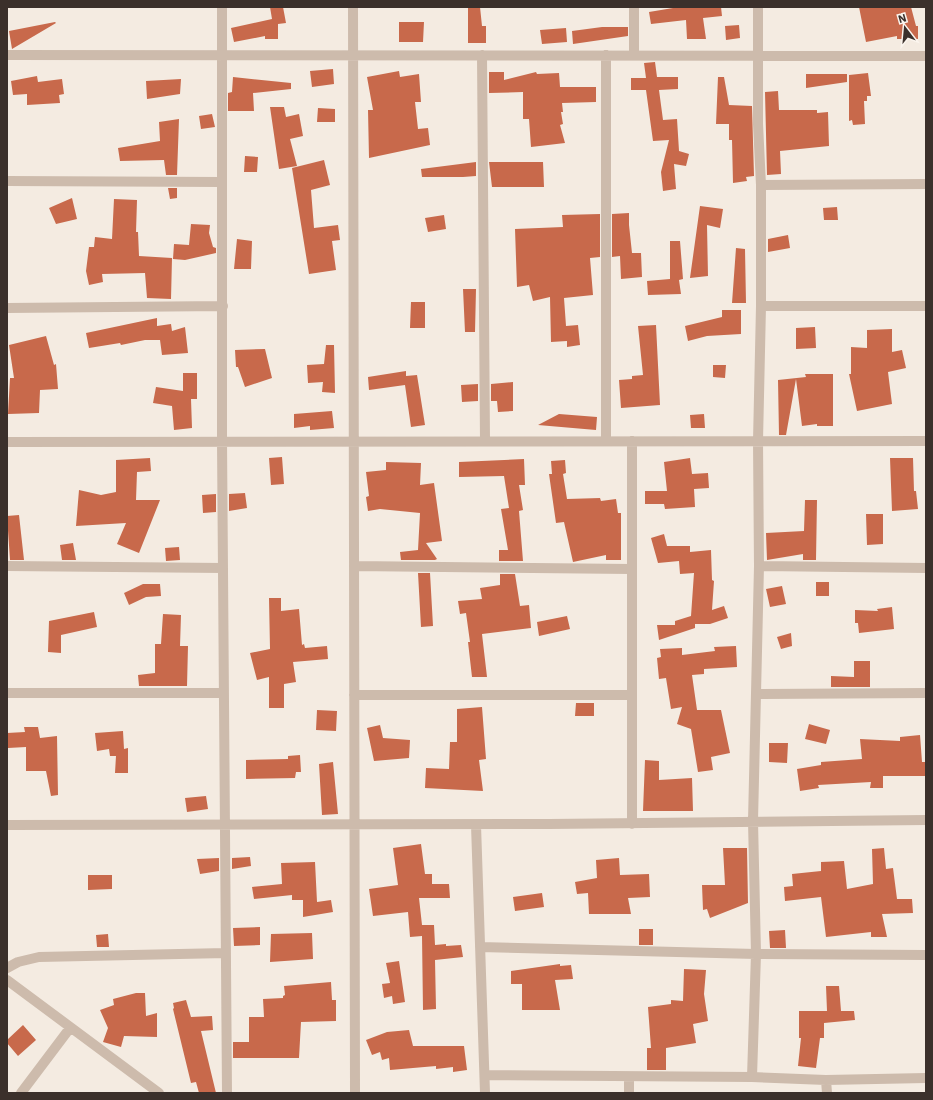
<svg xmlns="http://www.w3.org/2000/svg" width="933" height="1100" viewBox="0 0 933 1100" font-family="'IBM Plex Sans',sans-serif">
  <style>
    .building { fill: #c8694b }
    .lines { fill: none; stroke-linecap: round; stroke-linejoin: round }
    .minor { stroke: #cdbbac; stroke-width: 10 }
  </style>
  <rect width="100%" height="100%" fill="#f4ebe1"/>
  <path class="building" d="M270 7H283L286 23 278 24V39H265V36L234 42 231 28 272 19Z
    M468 7H480L482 26H486V43H468Z
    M679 7H721L722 16 703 18 706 39H687L686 20 651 24 649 12Z
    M859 7H911L916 26H918V39H897V36L866 42Z
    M55 22 56 23 12 49 9 31Z
    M399 22H424L423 42H399Z
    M739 25 740 38 726 40 725 26Z
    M602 27H628V36L573 44 572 31Z
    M566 28 567 42 542 44 540 30Z
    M655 62 657 77H678V89L659 90 663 120 677 119 679 151 689 154 686 166 674 164 676 189 663 191 661 172 669 140 653 141 646 90H631V78H646L644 63Z
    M333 69 334 84 312 87 310 71Z
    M399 71 400 77 419 74 421 102H415L418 129 428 128 430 145 369 158 368 110H373L367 77Z
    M489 72H504V80L536 72 537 74 559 73 560 87H596V102L562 103 563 112H561L563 124 560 125 565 143 531 147 529 119H523V92L489 93Z
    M868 73 871 96H867V101H864L865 124 853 125 852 120 849 121V75Z
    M806 74H847V82L806 88Z
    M37 76 38 82 62 79 64 94 59 95 60 103 27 105V94L13 95 11 81Z
    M233 77 291 83V89L253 93 254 111H228V93L232 92Z
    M718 77H724L729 105 752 106 754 176 746 177 747 181 733 183 732 140H729V124H716Z
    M181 79 180 94 147 99 146 81Z
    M778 91 779 110H817V113L828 112 829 146 780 151 781 174 767 175 765 92Z
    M270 107H284L286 117 299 114 303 136 290 139 297 166 279 169Z
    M318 108 335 109V122H317Z
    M212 114 215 127 201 129 199 116Z
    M179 119 177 175H166L164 160 120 161 118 148 160 141 159 122Z
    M245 156 258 157 257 172H244Z
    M324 160 330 185 311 190 314 228 338 225 340 240 332 241 336 270 309 274 292 168Z
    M476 162V176L463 177H422L421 169Z
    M489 162H543L544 187H492Z
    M168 188H177V198L170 199Z
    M72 198 77 219 56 224 49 208Z
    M114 199 137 200 136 232H138L139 256 172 258 171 299 147 298 145 273 102 274 103 282 89 285 86 271 89 247H94L95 237 112 239Z
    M700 206 723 209 720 228 707 225 708 276 690 278Z
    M837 207 838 220H824L823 208Z
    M629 213V225L632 253H641L642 277 621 279 620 256 612 257V214Z
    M600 214V257L590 258 593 295 564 298 566 326 578 325 580 345 567 347V341L551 342 550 297 533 301 529 285 517 287 515 229 563 227 562 215Z
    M444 215 446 229 428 232 425 218Z
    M191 224 210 225 209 233 213 247 216 248V253L185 260 173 259 174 244 189 245Z
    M788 235 790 248 768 252V239Z
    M237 239 252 241 251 269H234Z
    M670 241H680L683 279 679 280 681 294 648 295 647 281 670 279Z
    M736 248 745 249 746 303H732Z
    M463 289H476L475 332H465Z
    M411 302H425V328H410Z
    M722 310H741V334L707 336 688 341 685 326 722 317Z
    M157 318V326L171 324 172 331 185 327 188 353 162 355 160 340H145L121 345 120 343 89 348 86 333Z
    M656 325 660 405 621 408 619 380 632 379V376L643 375 638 326Z
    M815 327 816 348 796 349V328Z
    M892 329V352L902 350 906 368 888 372 892 404 857 411 849 374H851V347L867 348V330Z
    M46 336 54 365 56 364 58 389 40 390 39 413 8 414 10 378H14L9 345Z
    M326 345H334L335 393 322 392 323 382 308 383 307 365 324 364Z
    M265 349 272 378 245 387 238 367H236L235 350Z
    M713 365H726L725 378 713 377Z
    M406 371V376L417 375 425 425 411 427 405 385 369 390 368 377Z
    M183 373H197V399H191L192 428 174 430 172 406 153 403 156 387 183 391Z
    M805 374H833V426H817V424L802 426 796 379 786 435H779L778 380 806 377Z
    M513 382V411L498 412 497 401H491V384Z
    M478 384V401L462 402 461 385Z
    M332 411 334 428 310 430V426L294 428V414Z
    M559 414 597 417 596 430 538 425Z
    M704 414 705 428H691L690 415Z
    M282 457 284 484 271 485 269 458Z
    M150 458 151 471 137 472 136 500H160L139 553 117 544 126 523 76 526 79 490 101 495 116 492V460Z
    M690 458 692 474 708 473 709 488 694 489 695 507 665 509 664 504H645V491H667L664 462Z
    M890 458H913L914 491H916L918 509 892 511Z
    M524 459 525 485H519L523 510 519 511 523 561H499V550H508L501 509 509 508 504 476 459 477V462Z
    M565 460 566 473 563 474 567 499 600 498 601 501 616 499 618 513H621V560H606V555L573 562 564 522 556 523 549 474H552L551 461Z
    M386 462 421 463 420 485 434 483 442 541 426 543 437 559 435 560H401L400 552 418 550 420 513 380 509 368 511 366 497 369 496 366 472 386 470Z
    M245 493 247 508 229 511V494Z
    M216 494V512L203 513 202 495Z
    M805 500H817L816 560H803V554L767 560 766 533 804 531Z
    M866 514H883V544L867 545Z
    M19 515 24 560H10L7 516Z
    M664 534 667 546H690V552L711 550 712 580 714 581 712 610 724 606 728 618 710 624H695V628L659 640 657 625H675V621L691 616 694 573 680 574 679 561 658 563 651 538Z
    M73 543 76 560H62L60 545Z
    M179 547 180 560 166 561 165 548Z
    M418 573H430L433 626 421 627Z
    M500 574H515L520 606 529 605 531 628 482 634 487 677H472L468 642H470L466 613 460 614 458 601 482 599 480 588 500 585Z
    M816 582H829V596H816Z
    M143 584H160L161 596 146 597 129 605 124 593Z
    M782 586 786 604 770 607 766 589Z
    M269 598H281V611L299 609 302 645 304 644 305 648 327 646 328 659 293 662 296 682 284 684V708H269V677L257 680 250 653 270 649Z
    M892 607 894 629 859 633 858 623H855V610L878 611 877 609Z
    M94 612 97 627 61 635V653L48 652 49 621Z
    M163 614 181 615 180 646H188L187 686H139L138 675 155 673V644H161Z
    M567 616 570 629 539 636 537 622Z
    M791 633 792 646 781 649 777 637Z
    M736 646 737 667 704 669V674L692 675 697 710H721L730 753 711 757 713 770 698 772 691 729 677 724 682 707 671 709 666 678 659 679 657 658 661 657 660 649 682 648V655L715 651 714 647Z
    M854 661H870V687H831V676L854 677Z
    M576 703H594V716H575Z
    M482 707 486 759 479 760 483 791 425 788 426 768 449 769 450 742H457V709Z
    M317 710 337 711 336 731 316 730Z
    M809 724 830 730 826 744 805 739Z
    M380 725 383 738 410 740 409 758 374 761 367 728Z
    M24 727H38L40 738 57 736 58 795 51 796 46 771H26V747L8 748 7 733 25 732Z
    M123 731 124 749 128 748V773H115L116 756H110L109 749 97 751 95 733Z
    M920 735 922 762H926V776H883V788H870L871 782 818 785 819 788 800 791 797 769 821 765V762L862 759 860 739 900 741V737Z
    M769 743H788L787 763 769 762Z
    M300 755 301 772H296L295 778 246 779V760L288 759V756Z
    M645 760 659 761V780L692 778 693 811H643Z
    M333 762 338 814 322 815 319 764Z
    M206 796 208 809 187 812 185 798Z
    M421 844 425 874H432V884H449L450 898H419L422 925H434L435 945 446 944V946L461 945 463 957 435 960 436 1009 423 1010 422 936 410 937 408 912 373 916 369 889 398 885 393 848Z
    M723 848H747L748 903 710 918 707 909 703 910 702 885H725Z
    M884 848 886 869 893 868 897 899H912L913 913 882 914 887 937H871V932L826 937 821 897 785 901 784 887 793 886 792 874 821 871V862L844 861 847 889 873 884 872 849Z
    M250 857 251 866 232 869V858Z
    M219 858V871L200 874 197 859Z
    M619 858 620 875 649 874 650 897 628 898 631 914H589L588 893 577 894 575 882 597 878 596 860Z
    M315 862 317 902 331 900 333 912 303 917V900H292V895L254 899 252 887 282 884 281 863Z
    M88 875H112V889L88 890Z
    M542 893 544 907 515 911 513 897Z
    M260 927V945L234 946 233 928Z
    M639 929H653V945H639Z
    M785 930 786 948H770L769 931Z
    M312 933 313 959 270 962 271 934Z
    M108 934 109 947H97L96 935Z
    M399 961 405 1002 393 1004 392 996 384 998 382 984 390 983 386 963Z
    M560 964V966L571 965 573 979 555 980 560 1010H522V984H511V971Z
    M684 969 706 970 704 994 708 1021 693 1024 696 1043 666 1048V1070H647V1048H651L648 1007 671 1004V1000L683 1001Z
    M331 982 332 1000H336V1021L301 1022 299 1058H233V1042H249V1017H264L263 999 283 998V996L285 995 284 986Z
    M826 986H839L841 1011H854L855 1020 824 1023V1038H820L816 1068 798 1066 801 1038H799V1011H827Z
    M136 993H145L146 1016 157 1013V1037L124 1036 121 1047 103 1042 108 1028 100 1010 114 1005 113 999Z
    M186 1000 191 1017 212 1016 213 1030 201 1031 216 1093H199L196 1082 191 1083 173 1009 174 1008 173 1003Z
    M23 1025 36 1040 18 1056 7 1043V1040Z
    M409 1030 413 1046H464L467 1070 453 1072V1067L436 1069V1066L390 1070 389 1058 382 1060 380 1052 372 1055 366 1040 387 1032Z"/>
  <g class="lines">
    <path class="minor" d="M222 7V441L227 1093
      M353 7 355 1093
      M634 7V55
      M7 55 926 56
      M482 55 485 441
      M7 181 222 182
      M761 185 926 184
      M761 306H926
      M7 308 223 306
      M606 441V55
      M7 442 926 441
      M7 566 223 568
      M354 566 631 569
      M759 566 926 568
      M7 693H224
      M757 694 926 693
      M354 695H632
      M632 824V441
      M7 825 549 824 926 820
      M476 825 485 1093
      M480 947 756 954 926 955
      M7 968 18 962 39 957 226 953
      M7 980 159 1093
      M485 1075 752 1077 826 1080 926 1078
      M752 1077 756 954 753 821 759 566 758 441 761 306V185L758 124V7
      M826 1080 827 1093
      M21 1093 70 1028
      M629 1093V1077"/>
  </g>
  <rect width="933" height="1100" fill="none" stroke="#3b302b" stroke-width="16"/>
  <g transform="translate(905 28) rotate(344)" stroke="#fbf5ee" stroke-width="3" paint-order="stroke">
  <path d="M0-3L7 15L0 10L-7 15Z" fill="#3b302b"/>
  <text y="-6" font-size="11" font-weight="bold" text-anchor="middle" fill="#3b302b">N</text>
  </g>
</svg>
